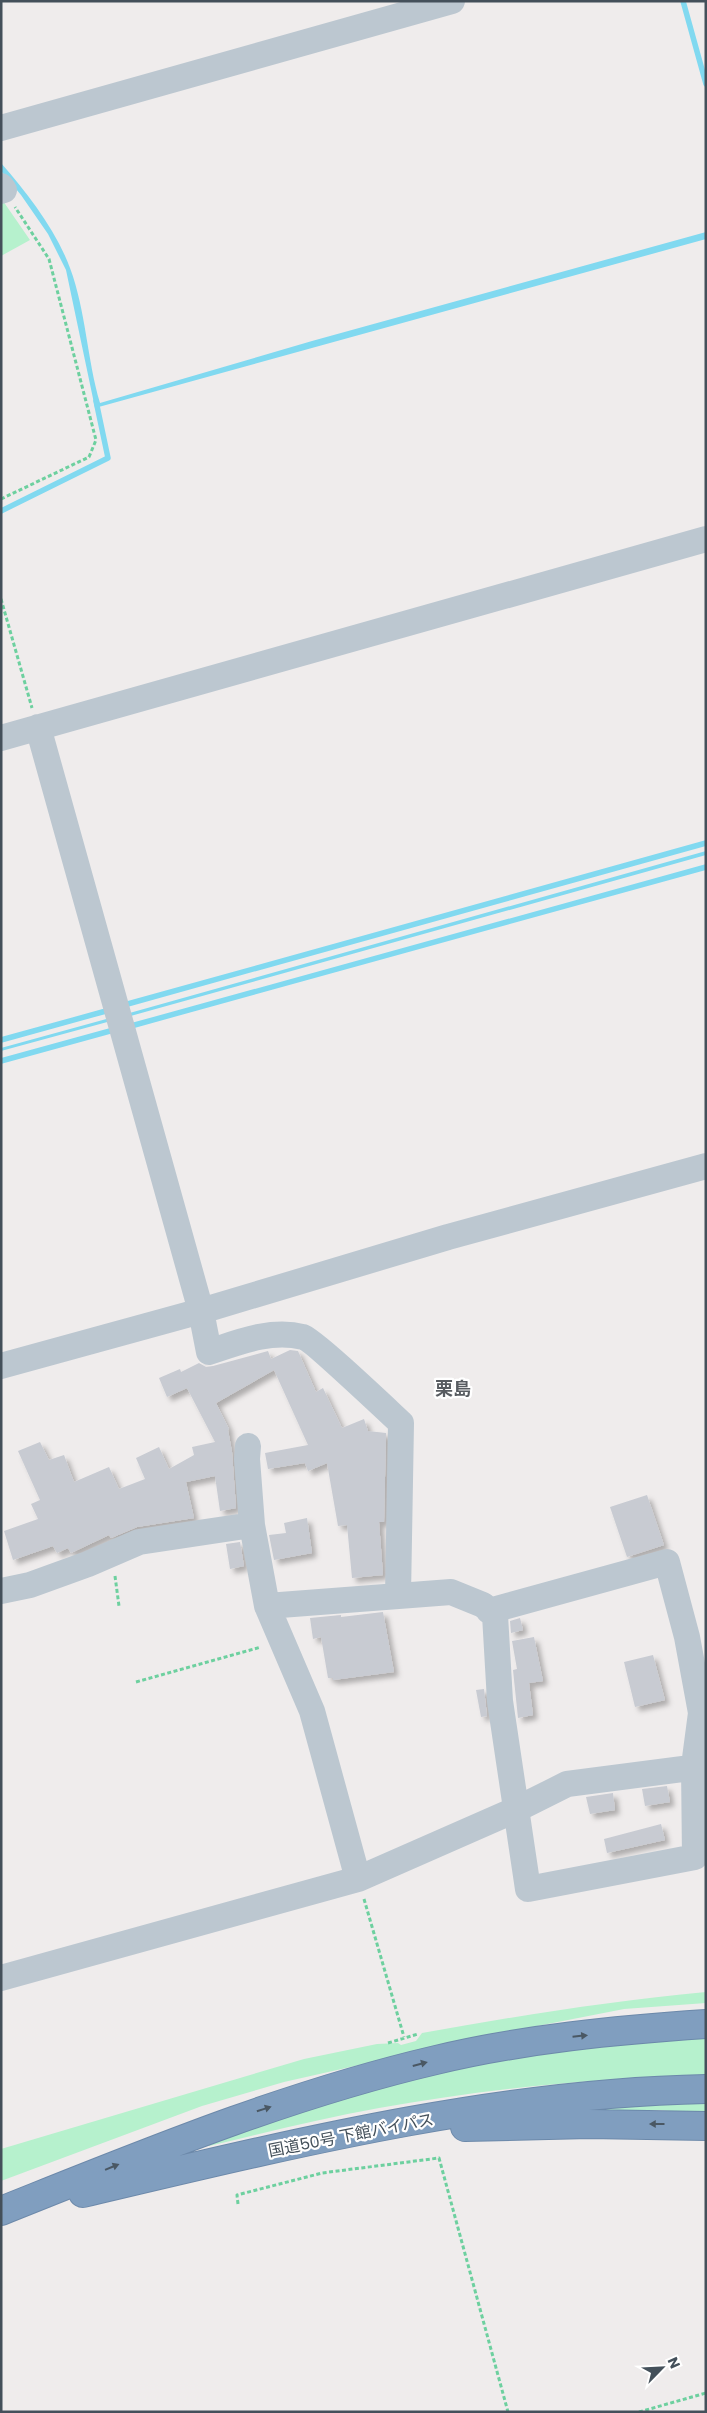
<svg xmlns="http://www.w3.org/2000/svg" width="707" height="2413" viewBox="0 0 707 2413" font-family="Poppins,'Noto Sans JP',sans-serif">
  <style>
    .green { fill: #b6f1cd }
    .water { fill: #81d9f0 }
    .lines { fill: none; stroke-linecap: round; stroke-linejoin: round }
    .stream { stroke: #81d9f0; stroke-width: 5.5 }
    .building { fill: #c8cbd2; filter: url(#shadow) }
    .highway-casing { stroke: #6c89aa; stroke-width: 30 }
    .path { stroke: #6dd09f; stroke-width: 3; stroke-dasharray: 4 2.5; stroke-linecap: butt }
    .minor { stroke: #bcc7d0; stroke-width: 26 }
    .highway { stroke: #809ebf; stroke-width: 28 }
    .oneway { fill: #4a5864 }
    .labels { text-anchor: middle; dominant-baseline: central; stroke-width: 4.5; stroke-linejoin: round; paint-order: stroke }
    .street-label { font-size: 16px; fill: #44505a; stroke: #fff }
    .neighbourhood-label { font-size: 18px; font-weight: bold; fill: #585c61; stroke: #fff }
  </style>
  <defs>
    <filter id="shadow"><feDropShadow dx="4.5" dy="4.5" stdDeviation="2.5" flood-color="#0004"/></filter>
  </defs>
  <rect width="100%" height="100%" fill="#efecec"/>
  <path class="green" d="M1 198 30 240 1 256Z
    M706 1992V2003L624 2009 501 2033 284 2082 202 2106 1 2181V2149L304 2059 377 2044 398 2043 401 2045 416 2041 422 2033C516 2016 610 2001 706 1992Z
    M706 2031V2077C597 2077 486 2089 379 2108 322 2118 265 2133 209 2146L206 2139 428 2070 586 2043Z
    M662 2100 706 2101V2114L659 2110 567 2112Z"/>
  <path class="water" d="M1 163C28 194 56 230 70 268 86 311 87 359 100 403L312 341 706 232V239L95 408 66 270 48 234 21 195 1 171Z
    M706 851V855L127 1017 126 1014Z
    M110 1018 111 1021 1 1051V1048Z"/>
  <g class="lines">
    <path class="stream" d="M683 1 706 84
      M1 511 108 458 96 401
      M124 1005 706 843
      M131 1026 706 867
      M1 1040 106 1011
      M1 1061 110 1031"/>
  </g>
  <path class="building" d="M290 1350 298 1351 316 1392 323 1388 342 1428 364 1419 368 1431 386 1433 384 1522H379L383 1575 352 1578 347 1525 338 1526 327 1463 308 1471 305 1463 268 1469 265 1453 308 1445 274 1370 216 1403 229 1429 228 1430 232 1452 236 1508 220 1511 215 1476 186 1482 194 1518 137 1527 111 1538 109 1535 71 1553 68 1548 57 1553 53 1546 13 1560 4 1531 38 1519 31 1504 40 1500 18 1451 40 1442 49 1460 64 1455 74 1482 109 1467 119 1489 145 1479 136 1458 159 1447 169 1469 194 1455 192 1447 215 1442 187 1388 167 1397 159 1378 180 1369 181 1372 199 1363 206 1367 213 1366 268 1351 271 1359Z
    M647 1495 664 1545 627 1557 610 1507Z
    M307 1518 312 1553 274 1560 269 1535 286 1533 284 1523Z
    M240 1542 244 1566 230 1569 226 1544Z
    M383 1612 394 1672 333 1680V1678H328L321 1637 313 1639 310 1618 341 1615V1617Z
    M520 1618 523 1630 511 1633 510 1621Z
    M534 1637 543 1681 529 1683 533 1715 518 1718 513 1670 517 1669 512 1641Z
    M653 1655 665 1700 635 1707 624 1662Z
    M484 1689 487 1716 481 1717 476 1690Z
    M667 1786 670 1802 645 1806 642 1789Z
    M613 1793 615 1810 590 1814 586 1797Z
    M661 1824 665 1840 607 1853 604 1839Z"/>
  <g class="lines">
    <defs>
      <path id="highway" d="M465 2127 589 2124 706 2126
        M83 2193C287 2145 495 2093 706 2089
        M1 2211C144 2154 286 2095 436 2060 524 2039 616 2030 706 2024"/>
    </defs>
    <use href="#highway" class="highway-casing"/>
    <path class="path" d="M1 499 89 457 96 440 49 259 15 207
      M1 599 32 708
      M115 1576 119 1606
      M136 1682 261 1647
      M364 1899 404 2037
      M388 2043 418 2034
      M238 2204 237 2195 322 2173 439 2158 508 2412
      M639 2412 706 2393"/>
    <path class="minor" d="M1 128 452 1
      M1 186 4 190 1 191
      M38 727 201 1311 209 1352C239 1342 271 1329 303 1337 312 1339 388 1411 401 1423L398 1596
      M1 738 706 539
      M1 1366 201 1311 448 1237 706 1166
      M248 1446 247 1459 252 1525
      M1 1591 30 1585 88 1564 139 1542 252 1525 267 1606 312 1711 358 1879
      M267 1606 451 1592 483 1605 495 1615 500 1701 528 1889 695 1857 694 1766 701 1713 687 1637 667 1562 489 1611
      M1 1978 358 1879 515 1810 567 1784 706 1766"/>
    <use href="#highway" class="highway"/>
  </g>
  <defs><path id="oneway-solid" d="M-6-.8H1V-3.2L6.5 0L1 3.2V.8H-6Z" transform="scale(1.25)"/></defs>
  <g class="oneway">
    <use href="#oneway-solid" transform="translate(580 2036) rotate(-6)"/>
    <use href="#oneway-solid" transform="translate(420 2064) rotate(-15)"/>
    <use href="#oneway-solid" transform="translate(264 2109) rotate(-18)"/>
    <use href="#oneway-solid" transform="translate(657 2124) rotate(-180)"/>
    <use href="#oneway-solid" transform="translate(112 2167) rotate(-22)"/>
  </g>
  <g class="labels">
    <g class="street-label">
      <text transform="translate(351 2135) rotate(-11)">国道50号 下館バイパス</text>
    </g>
    <g class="neighbourhood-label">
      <text x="453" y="1388">栗島</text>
    </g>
  </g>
  <rect width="707" height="2413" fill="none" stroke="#44505a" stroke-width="5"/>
  <g transform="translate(662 2368) rotate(66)" stroke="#ffffff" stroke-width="4" paint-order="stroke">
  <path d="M0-4L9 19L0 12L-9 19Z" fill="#44505a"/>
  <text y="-8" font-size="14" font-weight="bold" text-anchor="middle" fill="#44505a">N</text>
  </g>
</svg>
